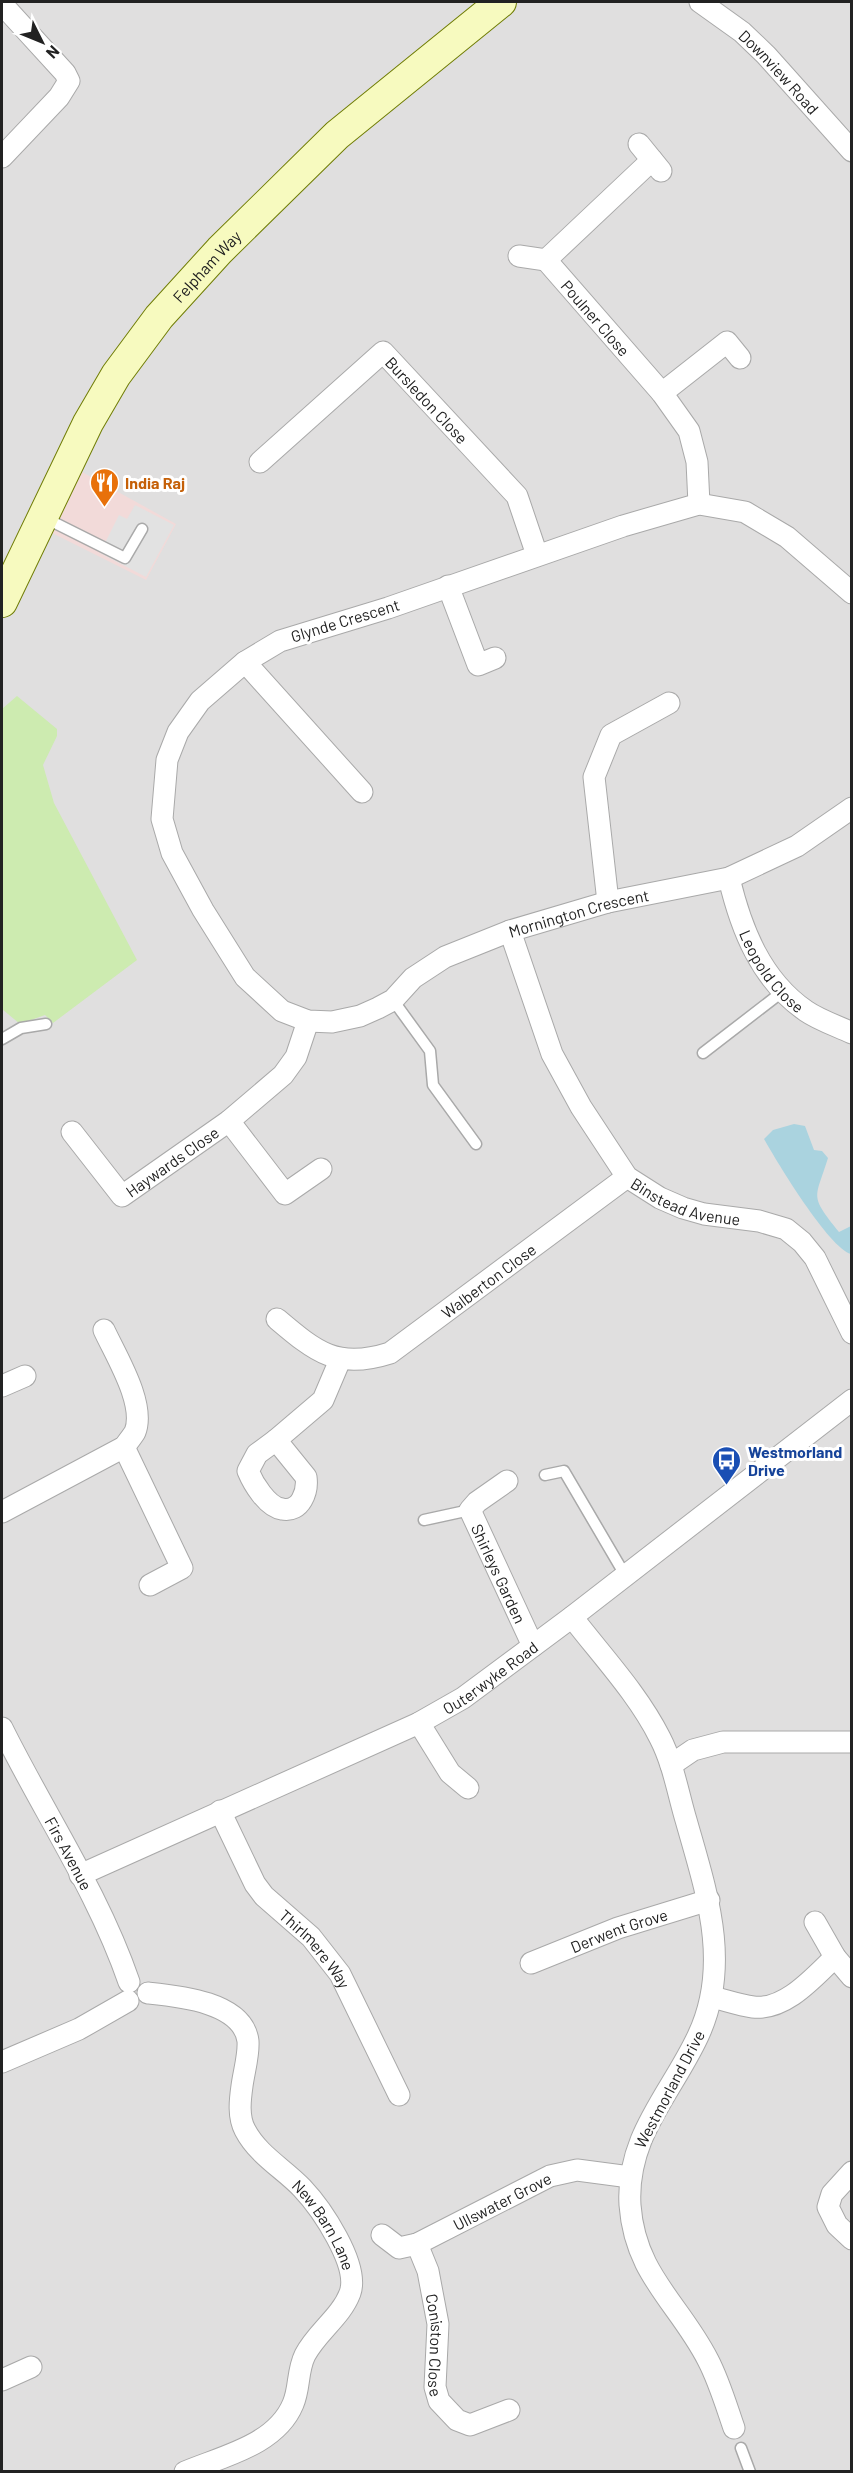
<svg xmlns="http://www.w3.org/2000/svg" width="853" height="2473" viewBox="0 0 853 2473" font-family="Barlow,sans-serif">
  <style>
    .residential { fill: #e0dfdf }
    .commercial { fill: #f2dad9 }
    .grass { fill: #cdebb0 }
    .parking { fill: #e2e2e2 }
    .water { fill: #aad3df }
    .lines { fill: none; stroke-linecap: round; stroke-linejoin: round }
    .service-casing { stroke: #a9a9a9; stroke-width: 13 }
    .minor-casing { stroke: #a9a9a9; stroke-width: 23 }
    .secondary-casing { stroke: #707d05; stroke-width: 32 }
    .service { stroke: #fff; stroke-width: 10 }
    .minor { stroke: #fff; stroke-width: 21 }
    .secondary { stroke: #f7fabf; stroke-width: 30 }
    .labels { text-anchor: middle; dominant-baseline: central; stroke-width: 6; stroke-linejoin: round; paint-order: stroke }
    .street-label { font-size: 16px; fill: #222; stroke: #fff }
    .food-label { font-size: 16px; font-weight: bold; fill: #c56008; stroke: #fff; text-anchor: start }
    .transit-label { font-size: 16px; font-weight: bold; fill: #164399; stroke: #fff; text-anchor: start }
  </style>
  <rect width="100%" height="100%" fill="#f2efe9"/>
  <path class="residential" d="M2 2H851V2471H2Z"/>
  <path class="commercial" d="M82 472 176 524 146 580 50 532Z"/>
  <path class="grass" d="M17 696 57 729V736L43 765 54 803 137 960 53 1023 45 1015 20 1024 2 1009V709Z"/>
  <path class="parking" d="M135 505 174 525 146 577 100 553 119 515 127 519Z"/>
  <path class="water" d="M794 1124 805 1126 814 1150 822 1151 828 1158C815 1200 809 1194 839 1232L851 1226V1254C829 1248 777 1162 764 1139L773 1130Z"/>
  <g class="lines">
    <defs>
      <path id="service" d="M43 517 125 558 142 529
        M393 1000 430 1051 433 1085 476 1144
        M2 1039 21 1028 46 1024
        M703 1053 782 992
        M545 1475 564 1471 625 1575
        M424 1520 470 1510
        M741 2448 750 2472"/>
      <g id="minor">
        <path id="s1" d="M700 2 742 32 766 55 852 151"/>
        <path d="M2 4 65 73 69 81 59 97 2 157"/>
        <path d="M639 144 661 171"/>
        <path id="s2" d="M652 160 546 260 662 393 689 431 697 462 699 504"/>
        <path d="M519 256 546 260"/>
        <path d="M662 393 727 342 740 358"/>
        <path id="s3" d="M260 462 383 352 517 496 537 555"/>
        <path d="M448 586 478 665 495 658"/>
        <path id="s4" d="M852 593 787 537 745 512 699 504 623 526 388 608 280 641 245 662 200 701 178 732 167 760 162 819 172 853 203 910 245 977 282 1011 308 1021 332 1022 360 1016 378 1008 393 1000 413 978 445 957 510 931 608 902 729 878 797 846 852 808"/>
        <path d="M245 662 362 792"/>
        <path id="s5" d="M729 878C741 929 761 980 806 1011 819 1020 837 1026 852 1033"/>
        <path d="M608 902 594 777 611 735 669 703"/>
        <path id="s6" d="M510 931 552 1054 581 1107 627 1177 660 1198 683 1208 704 1214 759 1221 786 1229 802 1242 815 1258 852 1333"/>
        <path d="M229 1121 285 1194 321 1169"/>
        <path id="s7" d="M72 1132 122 1196 229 1121 283 1075 296 1057 308 1021"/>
        <path id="s8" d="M277 1319C316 1352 337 1370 390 1353L627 1177"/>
        <path d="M2 1386 25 1376"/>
        <path d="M276 1440 306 1477C308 1491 301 1513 282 1509 267 1507 253 1483 248 1471L257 1454Z"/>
        <path d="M276 1440 323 1400 340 1360"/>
        <path d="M124 1447 182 1568 150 1585"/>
        <path id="s9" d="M507 1481 477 1502 470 1510 533 1646"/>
        <path d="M2 1512 124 1447C127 1443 132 1437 135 1432 146 1404 116 1356 104 1330"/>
        <path d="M572 1617C602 1656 638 1694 660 1738 673 1763 678 1793 686 1820 706 1891 732 1964 698 2036 671 2094 626 2136 630 2205 635 2275 679 2303 708 2360 719 2381 726 2405 734 2428"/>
        <path d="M419 1723 450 1773 468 1788"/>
        <path id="s10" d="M2 1728C44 1813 98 1892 129 1982"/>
        <path d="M671 1765 693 1750 723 1742H852"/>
        <path id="s11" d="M220 1811 255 1884 264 1896 311 1937 340 1974 399 2095"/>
        <path id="s12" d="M80 1875 419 1723 463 1698 572 1617 852 1400"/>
        <path d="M815 1922 835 1957 852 1977"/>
        <path id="s13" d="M531 1963 618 1928 709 1900"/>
        <path id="s14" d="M148 1993C178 1996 243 2002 248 2041 249 2055 244 2071 242 2086 240 2100 238 2117 245 2130 258 2155 284 2169 302 2188 321 2208 360 2265 350 2293 341 2317 317 2332 305 2355 297 2371 300 2388 293 2404 276 2445 223 2456 185 2472"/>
        <path d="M712 1997C725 2000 739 2005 753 2007 785 2011 814 1977 835 1957"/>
        <path d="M2 2062 79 2029 128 2001"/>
        <path d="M852 2172 832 2194 828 2207 837 2225 852 2239"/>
        <path id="s15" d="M382 2235 399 2248 417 2244 550 2176 577 2170 630 2177"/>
        <path id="s16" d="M417 2244 428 2271 438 2324 435 2387 439 2401 457 2420 470 2425 509 2410"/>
        <path d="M2 2380 31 2367"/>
      </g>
      <g id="secondary">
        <path id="s17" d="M2 602 88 423 116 375 159 317 220 250 337 135 501 2"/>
      </g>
    </defs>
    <use href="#service" class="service-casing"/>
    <use href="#minor" class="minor-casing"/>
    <use href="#secondary" class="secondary-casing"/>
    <use href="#service" class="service"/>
    <use href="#minor" class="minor"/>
    <use href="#secondary" class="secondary"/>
  </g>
  <defs>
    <symbol id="restaurant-pin" viewBox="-11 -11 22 30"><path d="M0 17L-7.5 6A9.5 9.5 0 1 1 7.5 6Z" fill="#e8710a" stroke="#fff"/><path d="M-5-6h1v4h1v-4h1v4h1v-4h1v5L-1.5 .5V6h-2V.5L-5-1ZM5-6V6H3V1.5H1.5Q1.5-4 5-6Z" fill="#fff"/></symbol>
    <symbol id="bus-pin" viewBox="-11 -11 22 30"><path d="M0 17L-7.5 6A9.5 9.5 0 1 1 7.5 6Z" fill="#1a4fb4" stroke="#fff"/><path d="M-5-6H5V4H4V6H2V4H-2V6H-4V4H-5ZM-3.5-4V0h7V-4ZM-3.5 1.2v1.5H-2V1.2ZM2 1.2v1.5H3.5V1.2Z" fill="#fff"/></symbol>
  </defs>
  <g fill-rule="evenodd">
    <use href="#restaurant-pin" x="88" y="466" width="33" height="45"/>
    <use href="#bus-pin" x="710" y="1444" width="33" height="45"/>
  </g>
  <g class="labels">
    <g class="street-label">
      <text stroke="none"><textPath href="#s1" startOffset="106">Downview Road</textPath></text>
      <text stroke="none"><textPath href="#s17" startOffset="396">Felpham Way</textPath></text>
      <text stroke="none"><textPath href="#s2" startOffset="222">Poulner Close</textPath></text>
      <text stroke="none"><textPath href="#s3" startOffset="230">Bursledon Close</textPath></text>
      <text transform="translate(345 620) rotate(-17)">Glynde Crescent</text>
      <text stroke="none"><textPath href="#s4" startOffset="1406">Mornington Crescent</textPath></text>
      <text stroke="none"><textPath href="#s5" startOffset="104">Leopold Close</textPath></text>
      <text stroke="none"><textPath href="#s7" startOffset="142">Haywards Close</textPath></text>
      <text stroke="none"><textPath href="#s6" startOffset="339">Binstead Avenue</textPath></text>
      <text stroke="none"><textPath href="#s8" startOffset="248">Walberton Close</textPath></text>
      <text stroke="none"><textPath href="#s9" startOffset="117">Shirleys Garden</textPath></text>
      <text stroke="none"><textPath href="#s12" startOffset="456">Outerwyke Road</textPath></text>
      <text stroke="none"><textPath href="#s10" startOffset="142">Firs Avenue</textPath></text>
      <text stroke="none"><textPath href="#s13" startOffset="94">Derwent Grove</textPath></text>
      <text stroke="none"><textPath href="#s11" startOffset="170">Thirlmere Way</textPath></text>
      <text transform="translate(669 2089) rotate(-62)">Westmorland Drive</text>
      <text stroke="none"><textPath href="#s15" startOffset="135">Ullswater Grove</textPath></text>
      <text stroke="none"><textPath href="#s14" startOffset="334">New Barn Lane</textPath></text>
      <text stroke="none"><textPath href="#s16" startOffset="104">Coniston Close</textPath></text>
    </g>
    <g class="food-label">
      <text x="125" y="482">India Raj</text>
    </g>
    <g class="transit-label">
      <text x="748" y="1451">Westmorland<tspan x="748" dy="18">Drive</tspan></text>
    </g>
  </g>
  <rect width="853" height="2473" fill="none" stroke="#222222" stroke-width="6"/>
  <g transform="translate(42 42) rotate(133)" stroke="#ffffff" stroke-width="4.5" paint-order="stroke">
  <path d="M0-4.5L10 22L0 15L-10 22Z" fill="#222222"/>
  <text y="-9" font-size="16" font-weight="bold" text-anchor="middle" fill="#222222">N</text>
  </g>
</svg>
